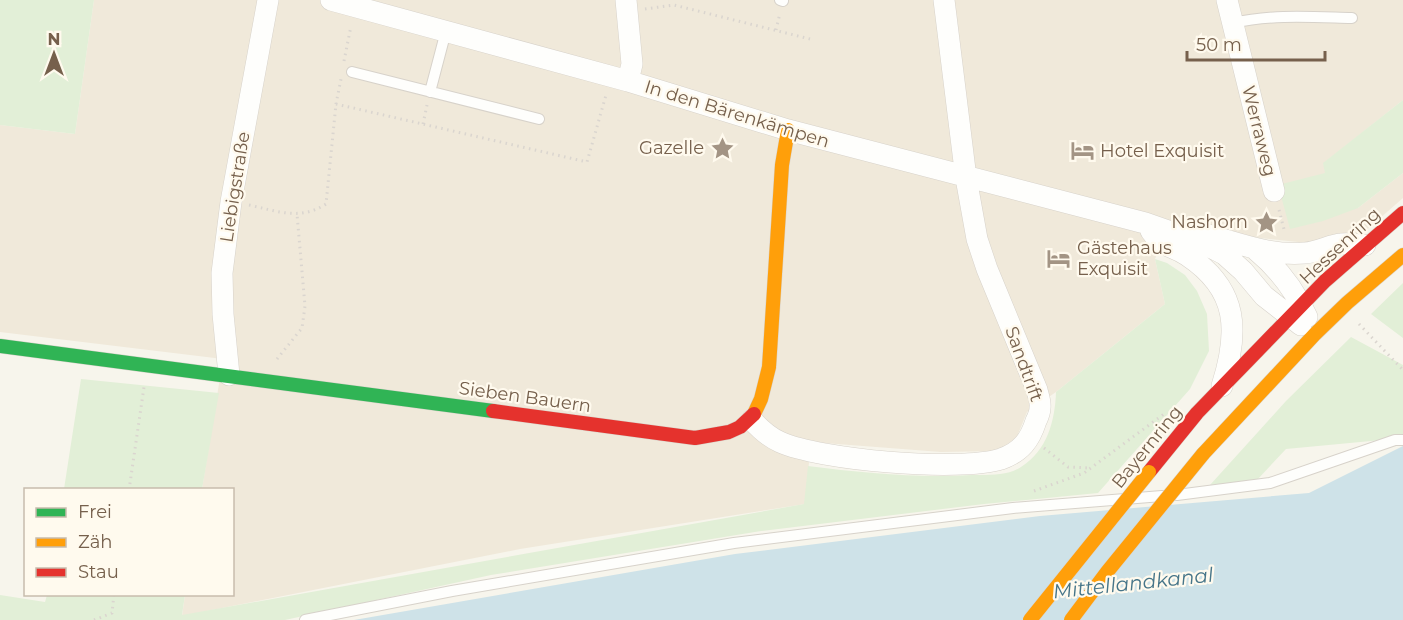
<svg xmlns="http://www.w3.org/2000/svg" width="1403" height="620" viewBox="0 0 1403 620" font-family="Montserrat,sans-serif">
  <style>
    .residential { fill: #f0e9da }
    .green { fill: #e2efd7 }
    .water { fill: #cee2e8 }
    .lines { fill: none; stroke-linecap: round; stroke-linejoin: round }
    .lane-casing { stroke: #d7d2ca; stroke-width: 12 }
    .street-casing { stroke: #d7d2ca; stroke-width: 22 }
    .fast-casing { stroke: #d8d2ca; stroke-width: 15 }
    .slow-casing { stroke: #d8d2ca; stroke-width: 15 }
    .jam-casing { stroke: #d8d2ca; stroke-width: 15 }
    .path { stroke: #dad5cf; stroke-width: 3; stroke-dasharray: 1.5 4.5; stroke-linecap: butt }
    .lane { stroke: #fefefc; stroke-width: 10 }
    .street { stroke: #fefefc; stroke-width: 21 }
    .fast { stroke: #30b455; stroke-width: 14 }
    .slow { stroke: #ff9f0a; stroke-width: 14 }
    .jam { stroke: #e5322d; stroke-width: 14 }
    .slow-bridge-casing { stroke: #d8d2ca; stroke-width: 15; stroke-linecap: butt }
    .slow-bridge { stroke: #ff9f0a; stroke-width: 14 }
    .labels { text-anchor: middle; dominant-baseline: central; stroke-width: 4.5; stroke-linejoin: round; paint-order: stroke }
    .street-label { font-size: 18px; fill: #76604c; stroke: #fffaee }
    .poi-label { font-size: 18px; fill: #76604c; stroke: #fffaee; text-anchor: end }
    .water-label { font-size: 20px; font-style: italic; fill: #467589; stroke: #fffaee }
  </style>
  <rect width="100%" height="100%" fill="#f7f5ec"/>
  <path class="residential" d="M94 0H1403V100L1324 163 1358 208 1403 173V198L1323 268 1298 242 1242 236 1174 216 1155 259 1165 304 1056 392 1027 412 1016 439 999 451 941 452 811 442 805 504 520 549 182 616 185 595 232 594V490L202 489 223 359 0 332V125L75 134Z"/>
  <path class="green" d="M0 0H94L75 134 0 125Z
    M1403 100V173L1358 208 1323 221 1290 229 1278 185 1325 173 1323 163Z
    M1155 259 1167 263 1185 275 1197 291 1207 314 1209 351 1190 389 1098 493 984 504 761 531 491 575 285 620H0V595L45 602 47 595H185L182 615 804 504 808 466C863 473 917 478 972 475 988 475 1007 476 1021 467 1047 451 1055 421 1056 392L1165 304Z
    M1403 283V338L1371 314Z
    M1351 337 1403 365V438L1286 449 1257 480 1210 485 1286 401Z
    M81 379 219 393 202 489H64Z"/>
  <path class="water" d="M1403 446V620H354L735 554 1040 516 1309 493Z"/>
  <g class="lines">
    <defs>
      <path id="lane" d="M780 0 783 1
        M1233 23C1272 14 1312 17 1352 18
        M352 72 539 119
        M430 92 446 31
        M1177 495 1270 483 1395 440H1403
        M305 620 452 591 734 543 1013 508 1162 496"/>
      <path id="street" d="M331 0 628 81 788 130 1145 223 1202 243 1224 254 1243 271 1264 296 1301 325
        M626 0 632 64 628 81
        M1227 0 1274 191
        M1151 231C1165 250 1171 244 1188 256 1239 290 1239 332 1222 386
        M1204 234C1239 243 1268 256 1305 253 1318 252 1330 245 1341 244 1349 243 1357 245 1365 245
        M1256 250C1279 269 1295 290 1307 317
        M229 375 223 314 222 273 231 202 268 0
        M752 420C760 429 769 437 780 442 820 460 959 472 1001 459 1021 452 1030 440 1036 421 1038 417 1040 412 1040 408 1041 402 1038 395 1037 390L987 269 977 239 966 178 944 0"/>
      <path id="fast" d="M0 346 493 411"/>
      <path id="slow" d="M754 414 761 399 769 367 782 165 788 130
        M1203 454 1315 334 1347 303 1403 255"/>
      <path id="jam" d="M493 411 695 438 729 432 740 427 754 414
        M1149 472 1197 413 1325 281 1403 213"/>
    </defs>
    <use href="#lane" class="lane-casing"/>
    <use href="#street" class="street-casing"/>
    <use href="#fast" class="fast-casing"/>
    <use href="#slow" class="slow-casing"/>
    <use href="#jam" class="jam-casing"/>
    <path class="path" d="M645 9 674 5 810 39
      M776 30 780 13
      M344 61 351 26
      M336 104 587 162 606 95
      M423 124 427 105
      M249 205C277 211 300 221 326 204L336 104 341 79
      M1279 210 1285 233
      M1359 324 1403 370
      M277 359 302 328 305 306 297 214
      M1044 448 1068 467 1089 468
      M129 490 144 387
      M1034 491 1084 473 1164 414H1167
      M94 620 112 613 114 594"/>
    <use href="#lane" class="lane"/>
    <use href="#street" class="street"/>
    <use href="#fast" class="fast"/>
    <use href="#slow" class="slow"/>
    <use href="#jam" class="jam"/>
    <defs>
      <path id="slow-bridge" d="M1030 620 1149 472
        M1071 620 1107 572 1203 454"/>
    </defs>
    <use href="#slow-bridge" class="slow-bridge-casing"/>
    <use href="#slow-bridge" class="slow-bridge"/>
  </g>
  <defs>
    <symbol id="sight-bare" viewBox="-9 -9 18 18"><path d="M0-6L1.8-2.2L6-1.7L2.9 1.2L3.7 5.4L0 3.3L-3.7 5.4L-2.9 1.2L-6-1.7L-1.8-2.2Z" fill="#a39484" stroke="#fffaee" stroke-width="2.5" paint-order="stroke"/></symbol>
    <symbol id="hotel-bare" viewBox="-9 -9 18 18"><path d="M-6-4.5h1.5V1H6V5H4.5V3h-9V5H-6ZM-4 0a1.8 1.8 0 1 1 3.6 0ZM.5 0V-2.5h3Q6-2.5 6 0Z" fill="#a39484" stroke="#fffaee" stroke-width="2.5" paint-order="stroke"/></symbol>
  </defs>
  <g fill-rule="evenodd">
    <use href="#sight-bare" x="706" y="132" width="33" height="33"/>
    <use href="#hotel-bare" x="1066" y="134" width="33" height="33"/>
    <use href="#sight-bare" x="1250" y="206" width="33" height="33"/>
    <use href="#hotel-bare" x="1042" y="242" width="33" height="33"/>
  </g>
  <g class="labels">
    <g class="street-label">
      <text transform="translate(737 114) rotate(17)">In den Bärenkämpen</text>
      <text transform="translate(1259 131) rotate(76)">Werraweg</text>
      <text transform="translate(235 187) rotate(-81)">Liebigstraße</text>
      <text transform="translate(1340 246) rotate(-43)">Hessenring</text>
      <text transform="translate(1024 364) rotate(70)">Sandtrift</text>
      <text transform="translate(525 397) rotate(8)">Sieben Bauern</text>
      <text transform="translate(1147 447) rotate(-51)">Bayernring</text>
    </g>
    <g class="poi-label">
      <text x="704" y="148">Gazelle</text>
      <text x="1100" y="151" text-anchor="start">Hotel Exquisit</text>
      <text x="1248" y="222">Nashorn</text>
      <text x="1077" y="248" text-anchor="start">Gästehaus<tspan x="1077" dy="21">Exquisit</tspan></text>
    </g>
    <g class="water-label">
      <text transform="translate(1133 583) rotate(-6)">Mittellandkanal</text>
    </g>
  </g>
  <rect x="24" y="488" width="210" height="108" fill="#fffaee" stroke="#c8bcad" stroke-width="1.5"/>
  <rect x="36" y="508" width="30" height="9" fill="#30b455" stroke="#c8bcad" stroke-width="1.5"/>
  <text x="78" y="518" font-size="18" fill="#76604c">Frei</text>
  <rect x="36" y="538" width="30" height="9" fill="#ff9f0a" stroke="#c8bcad" stroke-width="1.5"/>
  <text x="78" y="548" font-size="18" fill="#76604c">Zäh</text>
  <rect x="36" y="568" width="30" height="9" fill="#e5322d" stroke="#c8bcad" stroke-width="1.5"/>
  <text x="78" y="578" font-size="18" fill="#76604c">Stau</text>
  <g transform="translate(54 54)" stroke="#fffaee" stroke-width="4.5" paint-order="stroke">
  <path d="M0-4.5L10 22L0 15L-10 22Z" fill="#76604c"/>
  <text y="-9" font-size="16" font-weight="bold" text-anchor="middle" fill="#76604c">N</text>
  </g>
  <path d="M1187 51v9h138v-9" fill="none" stroke="#76604c" stroke-width="3"/>
  <text x="1196" y="51" font-size="18" fill="#76604c" stroke="#fffaee" stroke-width="4.5" paint-order="stroke">50 m</text>
</svg>
